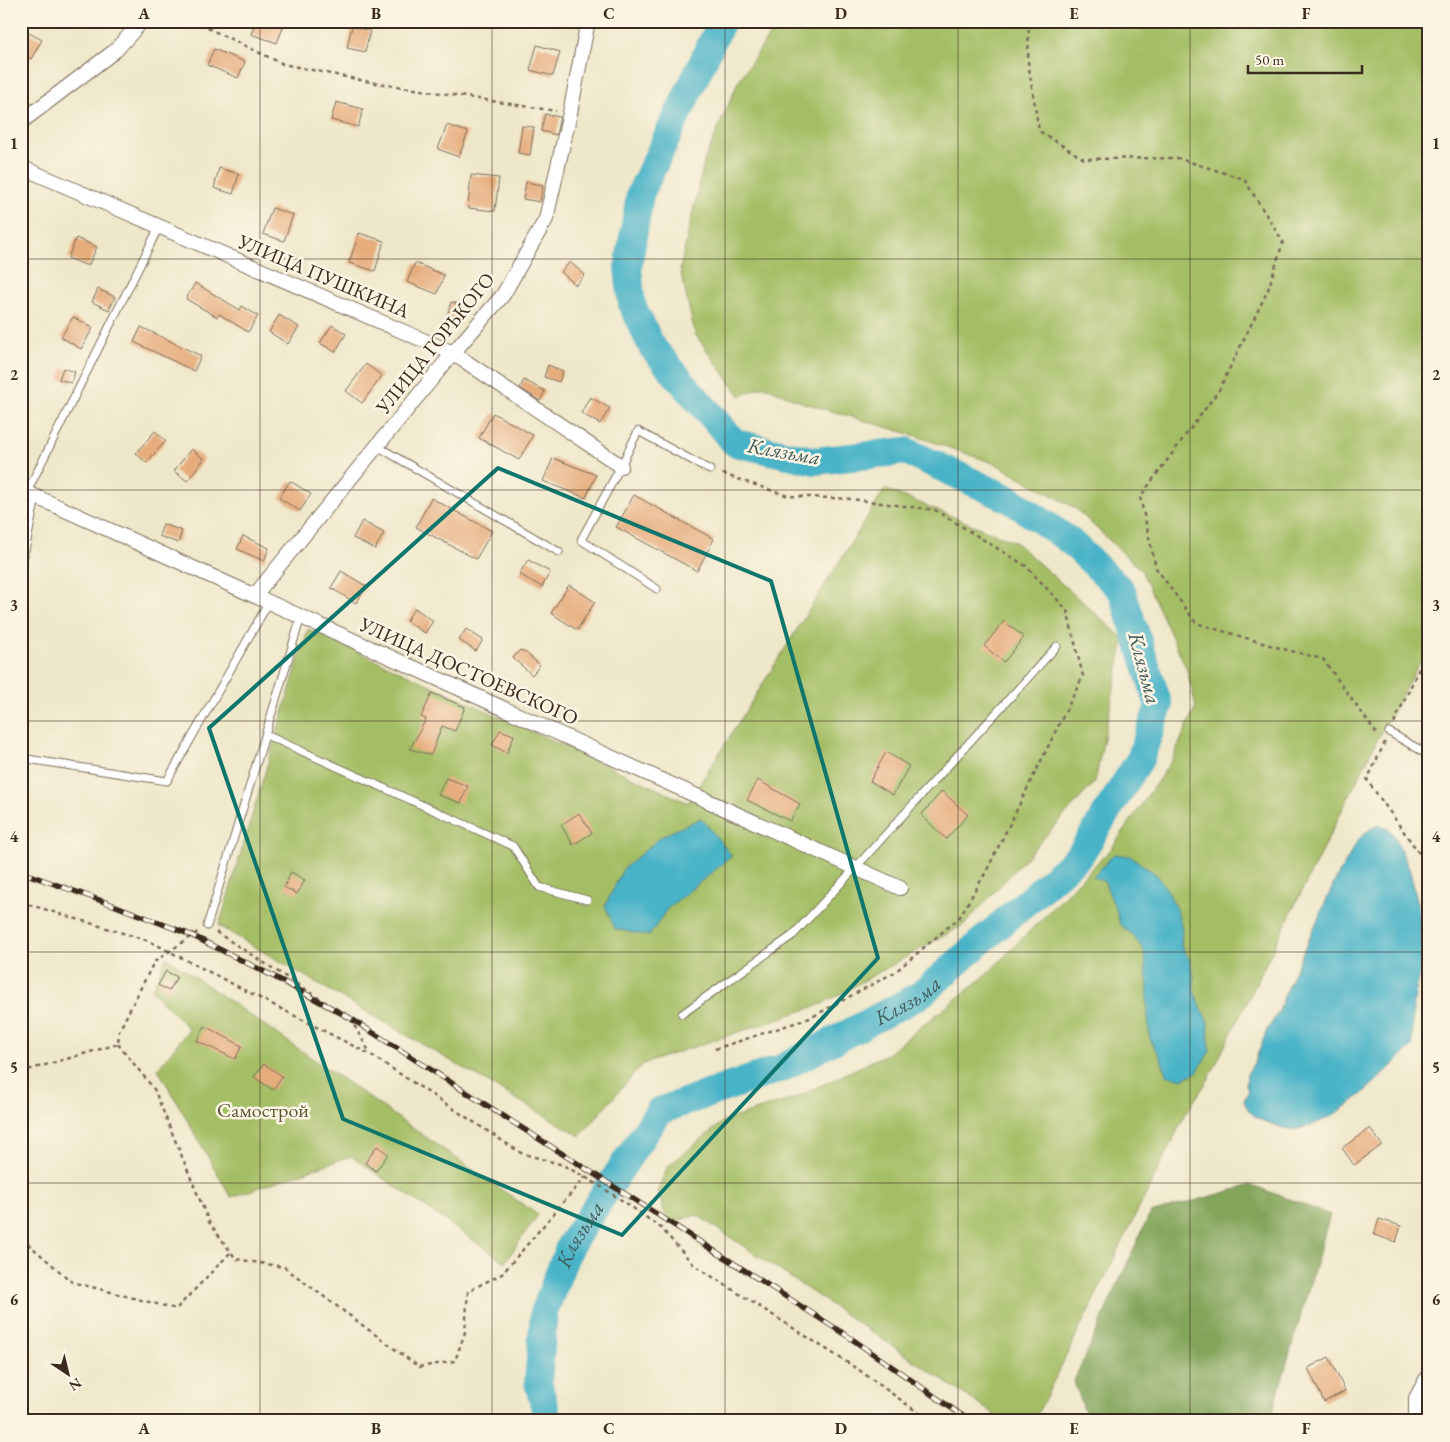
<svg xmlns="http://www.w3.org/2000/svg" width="1450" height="1442" viewBox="0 0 1450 1442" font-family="'EB Garamond',serif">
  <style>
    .green { fill: #a4be65; stroke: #707442 }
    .forest { fill: #83a55a; stroke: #5f683c }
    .water { fill: #49b3c7; stroke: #426e72 }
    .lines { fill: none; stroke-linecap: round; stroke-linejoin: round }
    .river { stroke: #49b3c7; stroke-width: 28 }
    .building { fill: #e6ac7b }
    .lane-casing { stroke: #7a6c5a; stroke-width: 9 }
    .street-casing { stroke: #7a6c5a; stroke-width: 16 }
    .path { stroke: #7a6c5a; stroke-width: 2.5; stroke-dasharray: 4 4; stroke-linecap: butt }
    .lane { stroke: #fff; stroke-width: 7 }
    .street { stroke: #fff; stroke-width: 14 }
    .rail-casing { stroke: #3b2a1e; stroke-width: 5.5 }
    .rail { stroke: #fcf5e5; stroke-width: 4; stroke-dasharray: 11; stroke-linecap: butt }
    .marked { fill: none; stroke: #0f766e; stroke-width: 4; stroke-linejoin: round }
    .grid { fill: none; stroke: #3b2a1e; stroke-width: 1; stroke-opacity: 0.55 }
    .labels { text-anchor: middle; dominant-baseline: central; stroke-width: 5; stroke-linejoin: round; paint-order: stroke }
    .street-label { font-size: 20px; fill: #3b2a1e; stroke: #fcf5e5 }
    .park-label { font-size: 20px; fill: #5a5633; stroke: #fcf5e5 }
    .water-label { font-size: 21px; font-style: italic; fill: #405a59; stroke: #fcf5e5 }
    .neatline { fill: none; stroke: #3b2a1e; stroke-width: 2 }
    .grid-label { font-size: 16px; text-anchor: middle; font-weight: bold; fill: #3b2a1e }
  </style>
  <rect width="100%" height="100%" fill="#fcf5e5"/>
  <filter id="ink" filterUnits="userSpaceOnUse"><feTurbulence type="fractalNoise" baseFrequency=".02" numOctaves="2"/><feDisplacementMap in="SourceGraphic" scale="10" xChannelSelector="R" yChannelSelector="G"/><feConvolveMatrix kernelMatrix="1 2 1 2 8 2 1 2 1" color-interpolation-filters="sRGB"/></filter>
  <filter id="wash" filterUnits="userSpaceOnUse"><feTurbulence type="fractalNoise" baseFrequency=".0096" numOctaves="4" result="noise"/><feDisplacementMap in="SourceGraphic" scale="20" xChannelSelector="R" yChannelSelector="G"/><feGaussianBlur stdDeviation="1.12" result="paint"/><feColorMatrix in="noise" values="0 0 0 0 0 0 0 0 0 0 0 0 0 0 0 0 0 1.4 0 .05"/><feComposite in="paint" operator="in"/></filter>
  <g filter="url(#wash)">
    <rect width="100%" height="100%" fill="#efe7c9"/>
    <path class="green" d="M779 21H1429V646L1379 736 1208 1080 1185 1115 1034 1421H1004L697 1215 669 1223 657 1192 668 1166 724 1121 795 1098 887 1054 985 976 1112 848 1172 760 1196 706 1186 667 1141 570 1075 508 996 464 910 434 804 403 764 386 740 396 695 334 680 269 705 159 738 82Z
      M885 489 1015 542 1124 639 1095 782 965 924 822 1004 643 1064 580 1136 219 926 308 629 688 803Z
      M166 957 538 1215 505 1262 351 1156 231 1197 158 1069 189 1029 152 990Z"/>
    <path class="forest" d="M1252 1185 1330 1215 1270 1421H1088L1074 1381 1150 1213Z"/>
    <path class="water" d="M701 818 732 856 667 909 649 936 615 929 605 906 623 869 662 836Z
      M1379 825 1384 826 1391 831 1396 839 1410 871 1418 904 1423 953 1413 1007 1412 1047C1380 1075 1357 1106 1317 1123 1309 1126 1299 1130 1291 1129 1285 1129 1278 1126 1272 1124 1259 1120 1249 1115 1244 1101L1248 1092 1246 1085 1247 1074 1255 1061 1267 1030 1278 1013 1287 988 1335 881 1358 840 1370 829Z
      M1114 854 1130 856 1157 875 1168 891 1178 913 1182 930 1181 945 1189 958 1194 977V991L1208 1023 1210 1051 1197 1072 1182 1079 1166 1074 1161 1058 1150 1040 1147 1005 1148 987 1144 951 1134 936 1120 925C1117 908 1110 898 1105 882L1093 877Z"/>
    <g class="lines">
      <path class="river" id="s1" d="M548 1421 538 1382 544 1312 569 1247 659 1111 782 1068 920 995 1080 855 1140 759 1159 706 1122 591 1070 541 1011 500 906 451 815 461 735 443 652 347 632 305 628 268 640 194 722 21"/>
    </g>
    <g id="blocks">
      <path class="building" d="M256 21H274L284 25 277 43 251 34Z
        M352 26 370 31 365 52 347 48Z
        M21 29 42 40 31 59 21 53Z
        M537 45 560 52 553 76 530 70Z
        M214 49 245 62 238 78 207 65Z
        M336 102 363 109 358 127 331 120Z
        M545 114 560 117 556 135 541 131Z
        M447 125 468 132 459 157 438 149Z
        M522 126 534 127 530 155 518 153Z
        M219 168 239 174 233 194 214 188Z
        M471 175 499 178 495 211 468 208Z
        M526 182 543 185 540 202 523 199Z
        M272 208 293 215 284 241 263 234Z
        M359 233 384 241 375 271 349 263Z
        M76 238 97 247 88 266 68 258Z
        M570 262 585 275 576 285 561 272Z
        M415 263 444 275 437 294 407 282Z
        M195 283 240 310 242 306 258 316 248 332 219 314 217 317 186 299Z
        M98 289 115 297 109 310 92 302Z
        M451 302 464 305 459 324 446 320Z
        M279 315 299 327 288 344 269 332Z
        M73 317 93 328 81 349 61 337Z
        M332 325 346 334 335 352 320 343Z
        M141 327 201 356 194 371 134 342Z
        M366 364 382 376 362 403 346 391Z
        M548 365 563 371 559 382 544 377Z
        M63 368 75 372 71 383 59 379Z
        M524 380 545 391 540 401 520 388Z
        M590 397 610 408 600 424 581 413Z
        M493 413 533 435 519 460 479 438Z
        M155 431 166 441 146 463 136 453Z
        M191 449 204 459 187 481 174 471Z
        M553 458 596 475 586 498 543 481Z
        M290 481 311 494 300 511 279 498Z
        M634 495 714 539 697 571 616 527Z
        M431 498 492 531 476 559 416 527Z
        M362 521 384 533 375 549 353 538Z
        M163 524 182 531 178 543 159 536Z
        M243 536 269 548 264 561 237 549Z
        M528 560 550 572 542 587 519 574Z
        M341 571 366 586 356 603 331 588Z
        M569 585 595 602 577 630 551 613Z
        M415 608 433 621 425 633 406 621Z
        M1004 621 1024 637 1004 662 984 646Z
        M466 629 483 640 476 651 459 640Z
        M520 650 525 652 540 665 532 675 513 658Z
        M432 693 465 707 455 731 442 726 431 755 410 749 426 719 421 717Z
        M500 730 514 735 507 753 492 745Z
        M886 752 909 766 893 795 870 781Z
        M446 778 468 786 461 803 438 795Z
        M758 780 800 804 790 821 747 800Z
        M942 791 968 815 946 839 921 815Z
        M579 813 592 833 573 845 561 825Z
        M291 872 305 880 297 894 284 887Z
        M166 971 177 977 169 991 158 985Z
        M205 1026 242 1046 235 1059 197 1041Z
        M264 1064 282 1076 273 1090 254 1077Z
        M1370 1128 1382 1145 1354 1165 1342 1148Z
        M377 1146 388 1154 376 1171 365 1163Z
        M1379 1219 1401 1226 1396 1242 1374 1235Z
        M1329 1357 1345 1391 1324 1402 1308 1368Z"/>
    </g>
  </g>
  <g filter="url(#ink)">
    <use href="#blocks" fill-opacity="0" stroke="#7a6c5a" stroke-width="1"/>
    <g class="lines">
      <defs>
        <path id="lane" d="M377 446 559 552
          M27 492 159 227
          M21 570 36 497
          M657 589 581 540 621 466 638 431 710 470
          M1389 732 1429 755
          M266 735 513 846 539 887 587 900
          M21 758 167 781 269 602
          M207 926 301 617
          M682 1014 793 935 856 867 1057 646"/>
        <path id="street" d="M21 122 116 50 142 21
          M21 167 453 353 621 466
          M21 490 900 888
          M255 595 453 353 503 295 546 219 570 113 588 21
          M1416 1421V1398L1429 1374"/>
      </defs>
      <use href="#lane" class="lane-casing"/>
      <use href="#street" class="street-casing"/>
      <path class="path" d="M193 21 283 64 370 82 556 111
        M1029 21 1028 62 1039 131 1084 159 1177 158 1244 179 1283 242 1268 290 1219 390 1140 497 1156 568 1196 623 1276 647 1323 659 1377 734
        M1394 723 1429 647
        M1385 742 1367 780 1422 857 1429 875
        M21 902 149 941 371 1055 521 1153 563 1165 592 1181 626 1203 661 1228 694 1265 859 1370 930 1421
        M216 932 350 1018 370 1053
        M118 1044 154 1089 209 1222 236 1259 284 1267 419 1367 455 1361 465 1332 468 1291 502 1274 585 1177
        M715 1049 810 1018 895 972 959 918 987 870 1083 676 1067 610 1026 566 935 510 851 499 788 496 720 473
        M21 1072 118 1044 119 1031 154 962 199 931
        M21 1229 26 1242 72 1282 176 1309 231 1252"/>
      <use href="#lane" class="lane"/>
      <use href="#street" class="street"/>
      <defs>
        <path id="rail" d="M21 872 116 906 191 935 269 974 350 1018 849 1337 970 1421"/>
      </defs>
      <use href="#rail" class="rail-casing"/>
      <use href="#rail" class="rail"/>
    </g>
  </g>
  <path class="marked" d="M498 468 771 581 878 958 622 1235 343 1119 209 728Z"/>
  <path class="grid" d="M260 21V1421M492 21V1421M725 21V1421M958 21V1421M1190 21V1421M21 259H1429M21 490H1429M21 721H1429M21 952H1429M21 1183H1429"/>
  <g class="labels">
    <g class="street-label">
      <text transform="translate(324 276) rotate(23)">УЛИЦА ПУШКИНА</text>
      <text transform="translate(435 343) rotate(-51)">УЛИЦА ГОРЬКОГО</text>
      <text transform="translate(469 671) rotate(24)">УЛИЦА ДОСТОЕВСКОГО</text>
    </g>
    <g class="park-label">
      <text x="263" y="1110">Самострой</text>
    </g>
    <g class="water-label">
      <text transform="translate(784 451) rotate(10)">Клязьма</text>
      <text transform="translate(1145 668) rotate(75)">Клязьма</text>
      <text stroke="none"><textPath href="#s1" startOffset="616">Клязьма</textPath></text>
      <text stroke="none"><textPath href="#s1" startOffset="196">Клязьма</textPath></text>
    </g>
  </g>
  <rect width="1450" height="1442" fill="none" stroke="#fcf5e5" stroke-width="55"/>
  <g transform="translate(68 1374) rotate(145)" stroke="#fcf5e5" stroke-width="4" paint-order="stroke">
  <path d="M0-4L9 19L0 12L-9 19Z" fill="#3b2a1e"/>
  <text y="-8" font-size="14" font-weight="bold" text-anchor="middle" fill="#3b2a1e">N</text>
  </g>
  <path d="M1248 65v8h114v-8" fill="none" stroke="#3b2a1e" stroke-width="2.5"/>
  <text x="1255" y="65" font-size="15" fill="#3b2a1e" stroke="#fcf5e5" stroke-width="4" paint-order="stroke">50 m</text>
  <rect x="28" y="28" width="1394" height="1386" class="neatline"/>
  <g class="grid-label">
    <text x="144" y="19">A</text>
    <text x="376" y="19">B</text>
    <text x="609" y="19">C</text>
    <text x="841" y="19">D</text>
    <text x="1074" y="19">E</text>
    <text x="1306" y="19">F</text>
    <text x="14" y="149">1</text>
    <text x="1436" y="149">1</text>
    <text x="14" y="380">2</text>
    <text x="1436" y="380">2</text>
    <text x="14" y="611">3</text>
    <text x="1436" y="611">3</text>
    <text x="14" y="842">4</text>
    <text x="1436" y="842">4</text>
    <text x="14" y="1073">5</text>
    <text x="1436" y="1073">5</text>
    <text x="14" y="1305">6</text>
    <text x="1436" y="1305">6</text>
    <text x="144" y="1434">A</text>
    <text x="376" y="1434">B</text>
    <text x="609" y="1434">C</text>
    <text x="841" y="1434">D</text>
    <text x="1074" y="1434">E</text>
    <text x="1306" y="1434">F</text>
  </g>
</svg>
